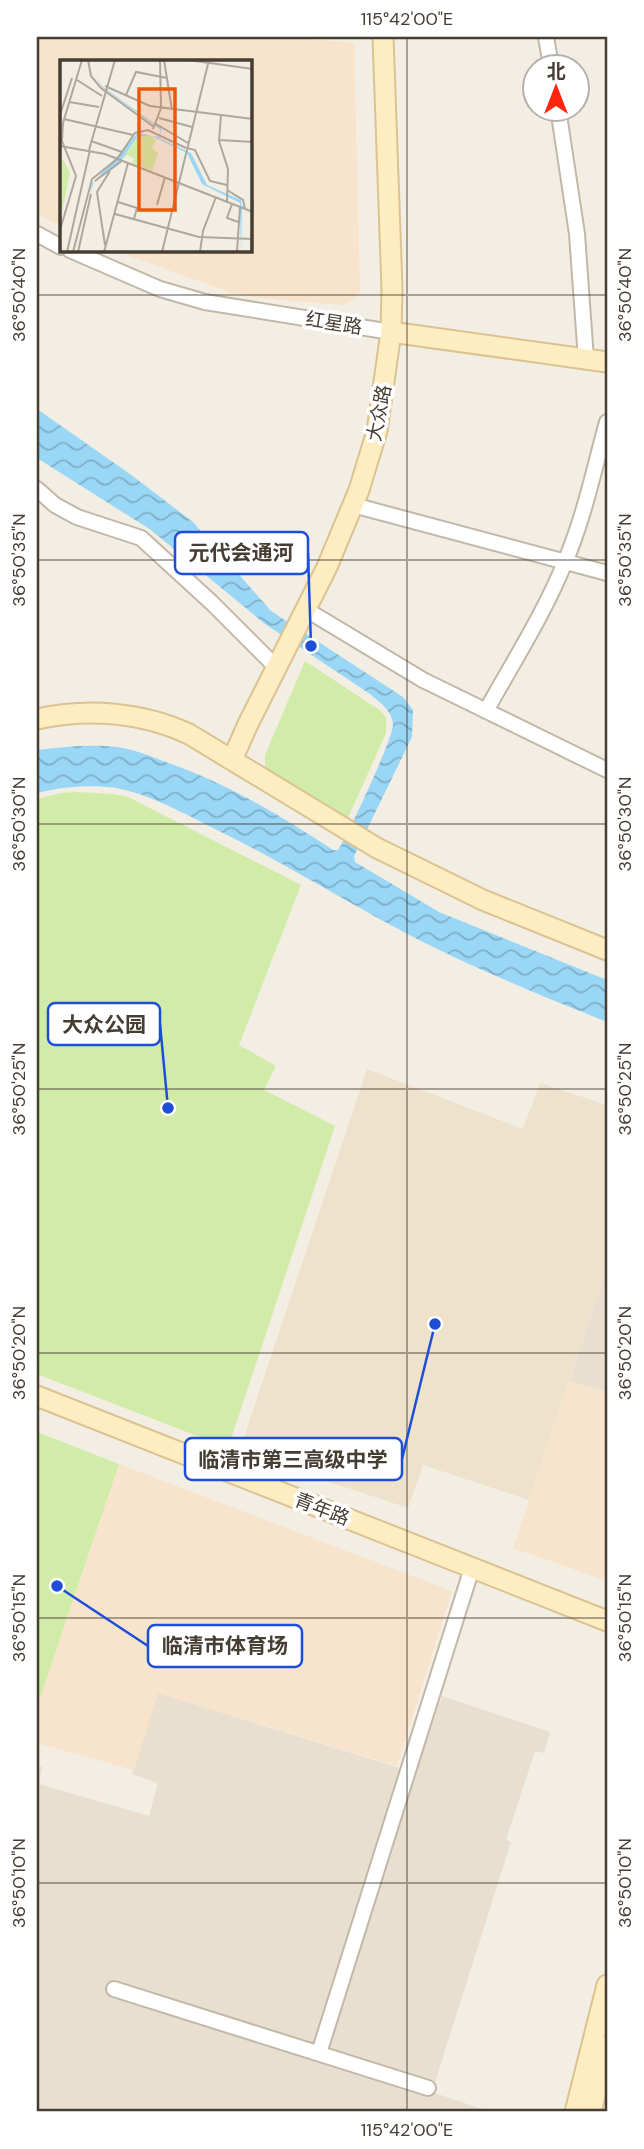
<svg xmlns="http://www.w3.org/2000/svg" width="644" height="2149" viewBox="0 0 644 2149" font-family="'DM Sans','Noto Sans SC',sans-serif">
  <style>
    .residential { fill: #e8dfd1 }
    .commercial { fill: #f8e3cc }
    .education { fill: #eee2cc }
    .green { fill: #d1eca8 }
    .water { fill: url(#water-waves) }
    .lines { fill: none; stroke-linecap: round; stroke-linejoin: round }
    .street-casing { stroke: #c2b8a8; stroke-width: 18 }
    .secondary-casing { stroke: #dbc291; stroke-width: 23 }
    .street { stroke: #fff; stroke-width: 14 }
    .secondary { stroke: #ffedc2; stroke-width: 19 }
    .ticks { fill: none; stroke: #463d33; stroke-width: 2; stroke-opacity: 0.45 }
    .labels { text-anchor: middle; dominant-baseline: central; stroke-width: 7; stroke-linejoin: round; paint-order: stroke }
    .street-label { font-size: 19px; fill: #463d33; stroke: #fff }
    .inset-road { fill: none; stroke: #aea79d; stroke-width: 2 }
    .view { fill: #e8590c; fill-opacity: 0.15; stroke: #e8590c; stroke-width: 3.5 }
    .inset-edge { fill: none; stroke: #463d33; stroke-width: 3.5 }
    .leader { fill: none; stroke: #1d4ed8; stroke-width: 2.5 }
    .callout-dot { fill: #1d4ed8; stroke: #fff; stroke-width: 2.5 }
    .callout { fill: #fff; stroke: #1d4ed8; stroke-width: 2.5 }
    .callout-label { font-size: 21px; text-anchor: middle; font-weight: bold; fill: #463d33 }
    .neatline { fill: none; stroke: #463d33; stroke-width: 2.5 }
    .ticks-label { font-size: 18px; text-anchor: middle; fill: #463d33 }
  </style>
  <defs>
    <pattern id="water-waves" width="16" height="10" patternUnits="userSpaceOnUse" patternTransform="scale(1.75)"><rect width="16" height="10" fill="#9ad6f6"/><path d="M0 5q4-4 8 0t8 0" fill="none" stroke="#7fafc8"/></pattern>
  </defs>
  <rect width="100%" height="100%" fill="#f3eee3"/>
  <path class="residential" d="M607 1266V1392L569 1381Z
    M158 1693 413 1772 442 1696 550 1732 544 1753 535 1751 506 1840 511 1842 432 2092 491 2112H37V1765L42 1767 39 1784 149 1816 158 1783 132 1774Z"/>
  <path class="commercial" d="M37 37H287L354 43 360 292 353 300 343 305 256 298 232 293 113 250H250V61H61V226L37 214Z
    M569 1381 607 1392V1581L513 1548Z
    M119 1464 452 1591 397 1766 158 1693 134 1770 37 1743V1707Z"/>
  <path class="education" d="M367 1069 523 1129 540 1083 607 1105V1266L529 1500 423 1465 408 1508 239 1452Z"/>
  <path class="green" d="M305 661 381 711 386 718V733L348 818 268 773 265 769V755Z
    M79 792 113 794 128 797 301 885 239 1045 276 1066 264 1090 335 1126 228 1448 37 1374V799L61 793Z
    M37 1432 119 1464 37 1707Z"/>
  <path class="water" d="M37 409 130 474 193 522 271 611 403 697 413 710 412 737 354 856 355 862 439 912 607 980V1022C545 997 483 972 423 942 350 905 282 861 209 826 180 811 148 794 116 788 91 784 61 787 37 793V750C63 747 91 744 117 747 132 749 148 755 163 761 224 782 279 814 333 850H338C347 837 394 737 393 724 392 710 379 702 370 694L265 624 151 530 37 458Z"/>
  <g class="lines">
    <defs>
      <path id="street" d="M546 37 551 66
        M558 108 577 234 586 359
        M37 234 61 247
        M70 250 160 289 205 302 391 332
        M37 489 55 505 77 517 141 538 212 603 276 667
        M353 505 607 573
        M305 609 423 680 607 770
        M486 711C513 662 544 614 565 562 584 518 594 469 607 422
        M114 1989 428 2088
        M319 2053 472 1568"/>
      <path id="secondary" d="M391 332 607 362
        M37 719C88 708 142 712 189 734L377 848 483 900 607 950
        M232 760 248 724 327 567 359 490 377 431 391 332 392 289 383 37
        M37 1396 607 1621
        M575 2112 607 1985
        M591 2112 607 2047"/>
    </defs>
    <use href="#street" class="street-casing"/>
    <use href="#secondary" class="secondary-casing"/>
    <use href="#street" class="street"/>
    <use href="#secondary" class="secondary"/>
  </g>
  <path class="ticks" d="M407 37V2112M37 295H607M37 560H607M37 824H607M37 1089H607M37 1353H607M37 1618H607M37 1883H607"/>
  <g class="labels">
    <g class="street-label">
      <text transform="translate(334 323) rotate(9)">红星路</text>
      <text transform="translate(379 413) rotate(-79)">大众路</text>
      <text transform="translate(322 1509) rotate(21)">青年路</text>
    </g>
  </g>
  <g transform="translate(60 60)">
    <rect width="192" height="192" fill="#f3eee3"/>
    <path d="M86 74 96 79 92 88 98 93 92 111 72 103 74 99 67 95 62 99 79 75Z" fill="#d1eca8"/>
    <path d="M3 99 10 113 2 153 0 106Z" fill="#d1eca8"/>
    <path d="M33 12 43 27 102 69 99 78 131 93 147 125 181 140 182 149 181 192 180 143 142 124 127 93 90 75 77 77 58 105 34 122 30 134 32 124 78 73 98 77 101 70 43 28Z" fill="#9ad6f6"/>
    <path class="inset-road" d="M28 0 31 16 41 28 94 67M104 0 112 50M128 0 193 9M17 20 42 36M45 26 90 46 193 59M66 35 76 12 107 18M9 42 39 47M0 55 12 18M161 55 159 81 168 109 167 142M99 58 132 67M4 59 73 75M96 64 128 83M93 69 101 48 100 0M159 80 193 82M31 81 62 92M0 86 45 94 193 152M127 88 135 90 150 121 167 125M29 90 55 0M35 121 63 100M167 130 183 140 185 149M58 142 77 148 74 159M172 144 167 158 178 162M97 145 105 117M55 154 139 177 193 179M0 170 16 116 2 81 3 63 22 0M45 185 37 132 50 111M7 192 30 90M13 192 32 119 57 99 75 73 88 70 126 88M18 192 31 134M44 192 68 103M102 192 149 0M140 192 143 171 156 137M177 192 180 147M191 192 193 141"/>
    <path class="view" d="M79 29H115V150H79Z"/>
    <rect width="192" height="192" class="inset-edge"/>
  </g>
  <path class="leader" d="M311 646L308 553M168 1108L160 1024M435 1324L402 1459M57 1586L148 1646"/>
  <g class="callout-dot">
    <circle cx="311" cy="646" r="7"/>
    <circle cx="168" cy="1108" r="7"/>
    <circle cx="435" cy="1324" r="7"/>
    <circle cx="57" cy="1586" r="7"/>
  </g>
  <g class="callout">
    <rect x="175" y="532" width="133" height="42" rx="7"/>
    <rect x="48" y="1003" width="112" height="42" rx="7"/>
    <rect x="185" y="1438" width="217" height="42" rx="7"/>
    <rect x="148" y="1625" width="154" height="42" rx="7"/>
  </g>
  <g class="callout-label">
    <text x="241" y="560">元代会通河</text>
    <text x="104" y="1032">大众公园</text>
    <text x="293" y="1467">临清市第三高级中学</text>
    <text x="225" y="1653">临清市体育场</text>
  </g>
  <rect width="644" height="2149" fill="none" stroke="#ffffff" stroke-width="77"/>
  <g transform="translate(556 88)"><circle r="33" fill="#ffffff" stroke="#b5b1ad" stroke-width="2"/>
  <path d="M0-5L12 26L0 18L-12 26Z" fill="#ff250f"/>
  <text y="-10" font-size="19" font-weight="bold" text-anchor="middle" fill="#463d33">北</text>
  </g>
  <rect x="38" y="38" width="568" height="2072" class="neatline"/>
  <g class="ticks-label">
    <text x="407" y="25">115°42'00"E</text>
    <text transform="translate(19 295) rotate(-90)" y="6">36°50'40"N</text>
    <text transform="translate(625 295) rotate(-90)" y="6">36°50'40"N</text>
    <text transform="translate(19 560) rotate(-90)" y="6">36°50'35"N</text>
    <text transform="translate(625 560) rotate(-90)" y="6">36°50'35"N</text>
    <text transform="translate(19 824) rotate(-90)" y="6">36°50'30"N</text>
    <text transform="translate(625 824) rotate(-90)" y="6">36°50'30"N</text>
    <text transform="translate(19 1089) rotate(-90)" y="6">36°50'25"N</text>
    <text transform="translate(625 1089) rotate(-90)" y="6">36°50'25"N</text>
    <text transform="translate(19 1353) rotate(-90)" y="6">36°50'20"N</text>
    <text transform="translate(625 1353) rotate(-90)" y="6">36°50'20"N</text>
    <text transform="translate(19 1618) rotate(-90)" y="6">36°50'15"N</text>
    <text transform="translate(625 1618) rotate(-90)" y="6">36°50'15"N</text>
    <text transform="translate(19 1883) rotate(-90)" y="6">36°50'10"N</text>
    <text transform="translate(625 1883) rotate(-90)" y="6">36°50'10"N</text>
    <text x="407" y="2136">115°42'00"E</text>
  </g>
</svg>
